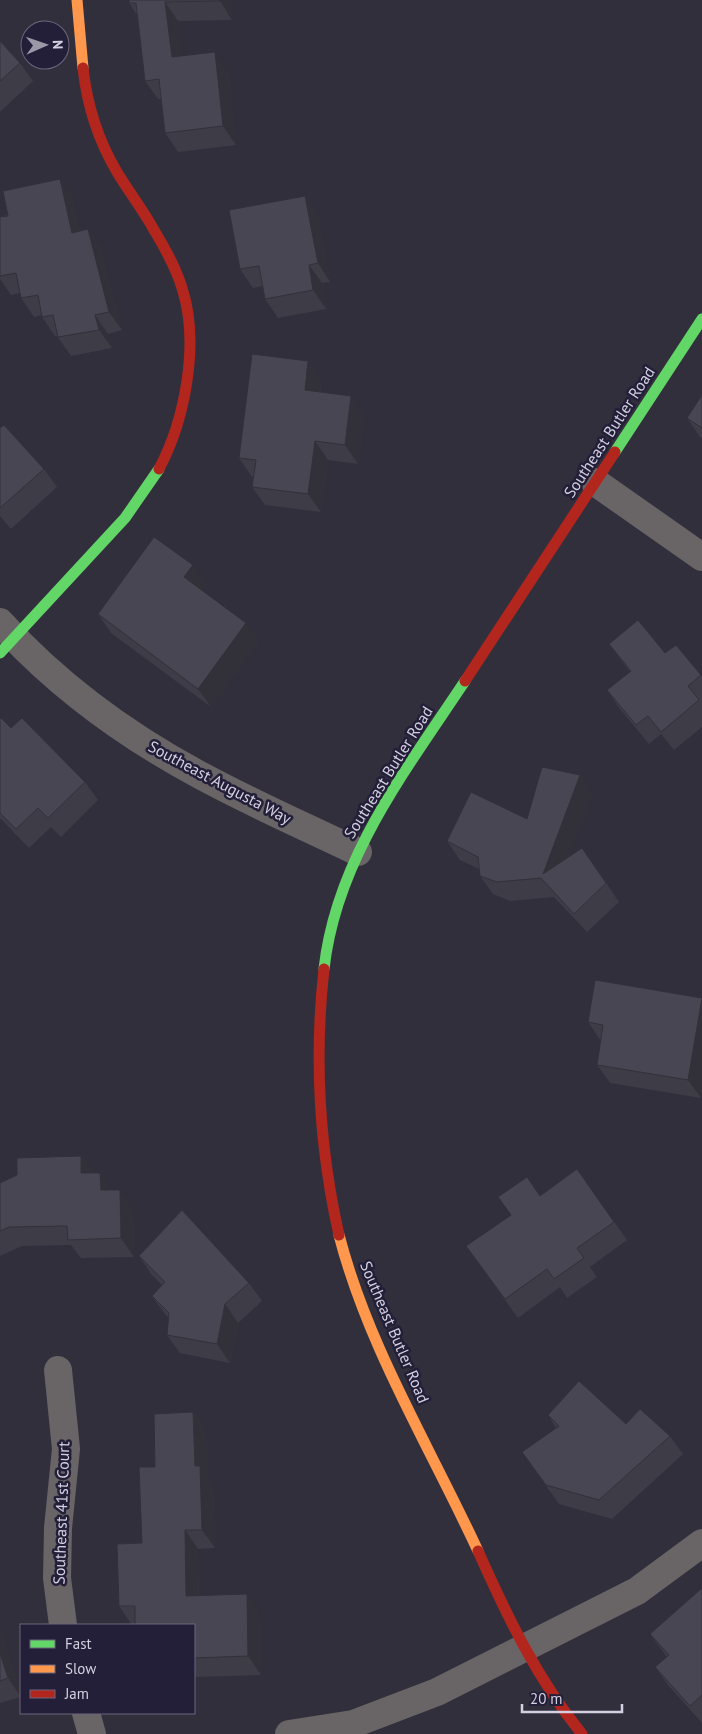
<svg xmlns="http://www.w3.org/2000/svg" width="702" height="1734" viewBox="0 0 702 1734" font-family="'PT Sans',sans-serif">
  <style>
    .lines { fill: none; stroke-linecap: round; stroke-linejoin: round }
    .street { stroke: #696465; stroke-width: 28 }
    .fast { stroke: #63d668; stroke-width: 11 }
    .slow { stroke: #ff974d; stroke-width: 11 }
    .jam { stroke: #b3261e; stroke-width: 11 }
    .wall { fill: #3e3c47 }
    .shaded-wall { fill: #323139 }
    .building { fill: #484652; stroke: #323139 }
    .labels { text-anchor: middle; dominant-baseline: central; stroke-width: 5; stroke-linejoin: round; paint-order: stroke }
    .street-label { font-size: 16px; fill: #d3d0e1; stroke: #241f39 }
  </style>
  <rect width="100%" height="100%" fill="#322f3d"/>
  <g class="lines">
    <path class="street" d="M595 482 702 557
      M0 622C55 683 126 735 198 774 249 802 304 826 358 852
      M58 1370 66 1449 58 1528 57 1578 63 1625
      M86 1713 92 1734
      M289 1734 353 1724 437 1692 637 1591 702 1543"/>
    <path class="fast" d="M615 452 702 319
      M0 653 125 518 159 469
      M324 969C336 859 406 770 465 681"/>
    <path class="slow" d="M77 0 83 68
      M339 1235C368 1347 430 1447 478 1551"/>
    <path class="jam" d="M83 68C87 105 98 140 117 172 129 192 143 210 154 230 165 248 176 268 182 288 200 343 185 420 159 469
      M465 681 615 452
      M324 969C314 1059 319 1146 339 1235
      M478 1551C507 1616 537 1679 582 1734"/>
  </g>
  <path class="wall" d="M232 0V20L178 21 182 56 228 70 236 145 178 152 165 133 161 99H158L145 81 137 15 129 3Z
    M0 41 20 63 33 81 0 112Z
    M305 196 318 214 330 282 322 283 326 309 278 318 265 299 263 286 253 288 240 269Z
    M73 197 80 231 88 229 101 248 122 330 108 334 112 348 71 356 57 336H55L42 317V315L34 317 21 298 20 293 11 295 0 279V217Z
    M321 379 320 392 351 396 364 415 358 464 328 460 321 512 265 505 252 487 253 477H252L239 458Z
    M702 395V438L700 437 687 418Z
    M0 428 44 469 57 487 11 529 0 516Z
    M206 584 201 590 259 642 211 707 111 633 98 614Z
    M609 644 665 653 701 675 702 677V727L674 750 661 734 649 744 620 709 607 690 630 672Z
    M0 719 11 728 85 782 98 800 61 837 51 827 29 848 1 819 0 820Z
    M580 775 593 794 569 857 595 866 619 902 587 932 554 897 510 901 493 894 480 876 479 869 460 860 447 841 527 819Z
    M702 998 701 1098 610 1083 597 1065 601 1041 588 1022Z
    M81 1156 93 1173 133 1208 134 1257 81 1258 71 1245 22 1246 0 1256V1183Z
    M577 1169 627 1240 590 1267 597 1277 567 1298 560 1287 518 1318 466 1246 540 1196Z
    M139 1256 249 1283 262 1301 238 1323 230 1363 180 1353 167 1335 169 1318 165 1314 152 1296 162 1285 152 1275Z
    M193 1412 206 1431 207 1477 213 1484 215 1548 198 1549 199 1596 260 1613 261 1675 194 1677V1625H132L119 1606 142 1543 155 1467Z
    M548 1415 626 1424 670 1436 683 1454 612 1519 559 1504 522 1452 556 1428Z
    M702 1588V1723L668 1685 655 1667 667 1657 650 1634Z
    M0 1627 21 1697 0 1703Z"/>
  <path class="shaded-wall" d="M219 0H232V20L220 1Z
    M165 2 178 21 185 75 172 57Z
    M215 52 228 70 236 145 223 126Z
    M60 179 73 197 85 252 72 233Z
    M305 196 318 214 330 282 318 263Z
    M88 229 101 248 122 330 109 312Z
    M309 265 322 283 326 309 313 290Z
    M95 315 108 334 112 348 99 330Z
    M308 361 321 379 318 409 305 390Z
    M351 396 364 415 358 464 345 445Z
    M315 441 328 460 321 512 308 494Z
    M193 565 206 584 197 596 184 577Z
    M246 623 259 642 211 707 198 689Z
    M580 775 593 794 556 893 543 874Z
    M702 998V1093L701 1098 688 1080Z
    M81 1156 94 1175 81 1173Z
    M100 1173 113 1192 101 1190Z
    M120 1190 133 1208 134 1257 121 1238Z
    M225 1304 238 1323 230 1363 217 1344Z
    M193 1412 206 1431 207 1477 213 1484 215 1548 202 1530 195 1466Z
    M185 1530 198 1549 199 1615 186 1596Z
    M247 1594 260 1613 261 1675 248 1656Z
    M0 1627 21 1697 8 1678 0 1653Z"/>
  <path class="building" d="M129 0H219L220 1 165 2 172 57 215 52 223 126 165 133 159 79 145 81 136 3H129Z
    M0 41 20 63 0 81Z
    M60 179 72 233 88 229 109 312 95 315 99 330 58 337 53 315 42 317 38 295 21 298 16 273 0 276V217L8 216 3 191Z
    M305 196 318 263 309 265 313 290 265 299 259 266 240 269 229 210Z
    M252 354 308 361 305 390 351 396 345 445 315 441 308 494 252 487 256 460 239 458Z
    M702 395V428L687 418Z
    M4 425 44 469 0 508V428Z
    M154 537 193 565 184 577 246 623 198 689 98 614Z
    M638 620 665 653 676 645 701 675 688 686 699 700 661 732 648 716 636 725 607 690 631 671 609 644Z
    M1 718 11 728 22 718 85 782 48 818 38 808 16 829 0 813V719Z
    M542 767 580 775 543 874 582 848 606 883 574 914 541 878 497 882 480 876 478 857 447 841 471 792 527 819Z
    M595 980 702 998 688 1080 597 1065 603 1025 588 1022Z
    M81 1156V1173H100L101 1190H120L121 1238 68 1240 67 1226 9 1227 0 1231V1183L17 1175V1158Z
    M577 1169 614 1222 577 1248 584 1258 554 1279 547 1269 505 1299 466 1246 511 1215 498 1197 527 1177 540 1196Z
    M182 1210 249 1283 225 1304 217 1344 167 1335 169 1313 152 1296 165 1282 139 1256Z
    M579 1381 626 1424 640 1409 670 1436 599 1500 546 1485 522 1452 559 1426 548 1415Z
    M193 1412 195 1466H200L202 1530H185L186 1596 247 1594 248 1656 194 1658V1625H135V1606H119L117 1544 142 1543 139 1467H155L154 1414Z
    M702 1588V1695L690 1706 655 1667 669 1655 650 1634Z
    M0 1653 8 1678 0 1681Z"/>
  <g class="labels">
    <g class="street-label">
      <text transform="translate(609 432) rotate(-57)">Southeast Butler Road</text>
      <text transform="translate(388 772) rotate(-58)">Southeast Butler Road</text>
      <text transform="translate(220 782) rotate(28)">Southeast Augusta Way</text>
      <text transform="translate(395 1332) rotate(67)">Southeast Butler Road</text>
      <text transform="translate(61 1513) rotate(-88)">Southeast 41st Court</text>
    </g>
  </g>
  <rect x="20" y="1624" width="175" height="90" fill="#241f39" stroke="#6a667c"/>
  <rect x="30" y="1640" width="25" height="8" fill="#63d668" stroke="#6a667c"/>
  <text x="65" y="1649" font-size="15" fill="#d3d0e1">Fast</text>
  <rect x="30" y="1665" width="25" height="8" fill="#ff974d" stroke="#6a667c"/>
  <text x="65" y="1674" font-size="15" fill="#d3d0e1">Slow</text>
  <rect x="30" y="1690" width="25" height="8" fill="#b3261e" stroke="#6a667c"/>
  <text x="65" y="1699" font-size="15" fill="#d3d0e1">Jam</text>
  <g transform="translate(45 45) rotate(88)"><circle r="24" fill="#241f39" stroke="#6a667c"/>
  <path d="M0-4L9 19L0 12L-9 19Z" fill="#9b98a8"/>
  <text y="-8" font-size="14" font-weight="bold" text-anchor="middle" fill="#d3d0e1">N</text>
  </g>
  <path d="M522 1704v8h100v-8" fill="none" stroke="#d3d0e1" stroke-width="2.5"/>
  <text x="530" y="1704" font-size="15" fill="#d3d0e1" stroke="#241f39" stroke-width="4" paint-order="stroke">20 m</text>
</svg>
